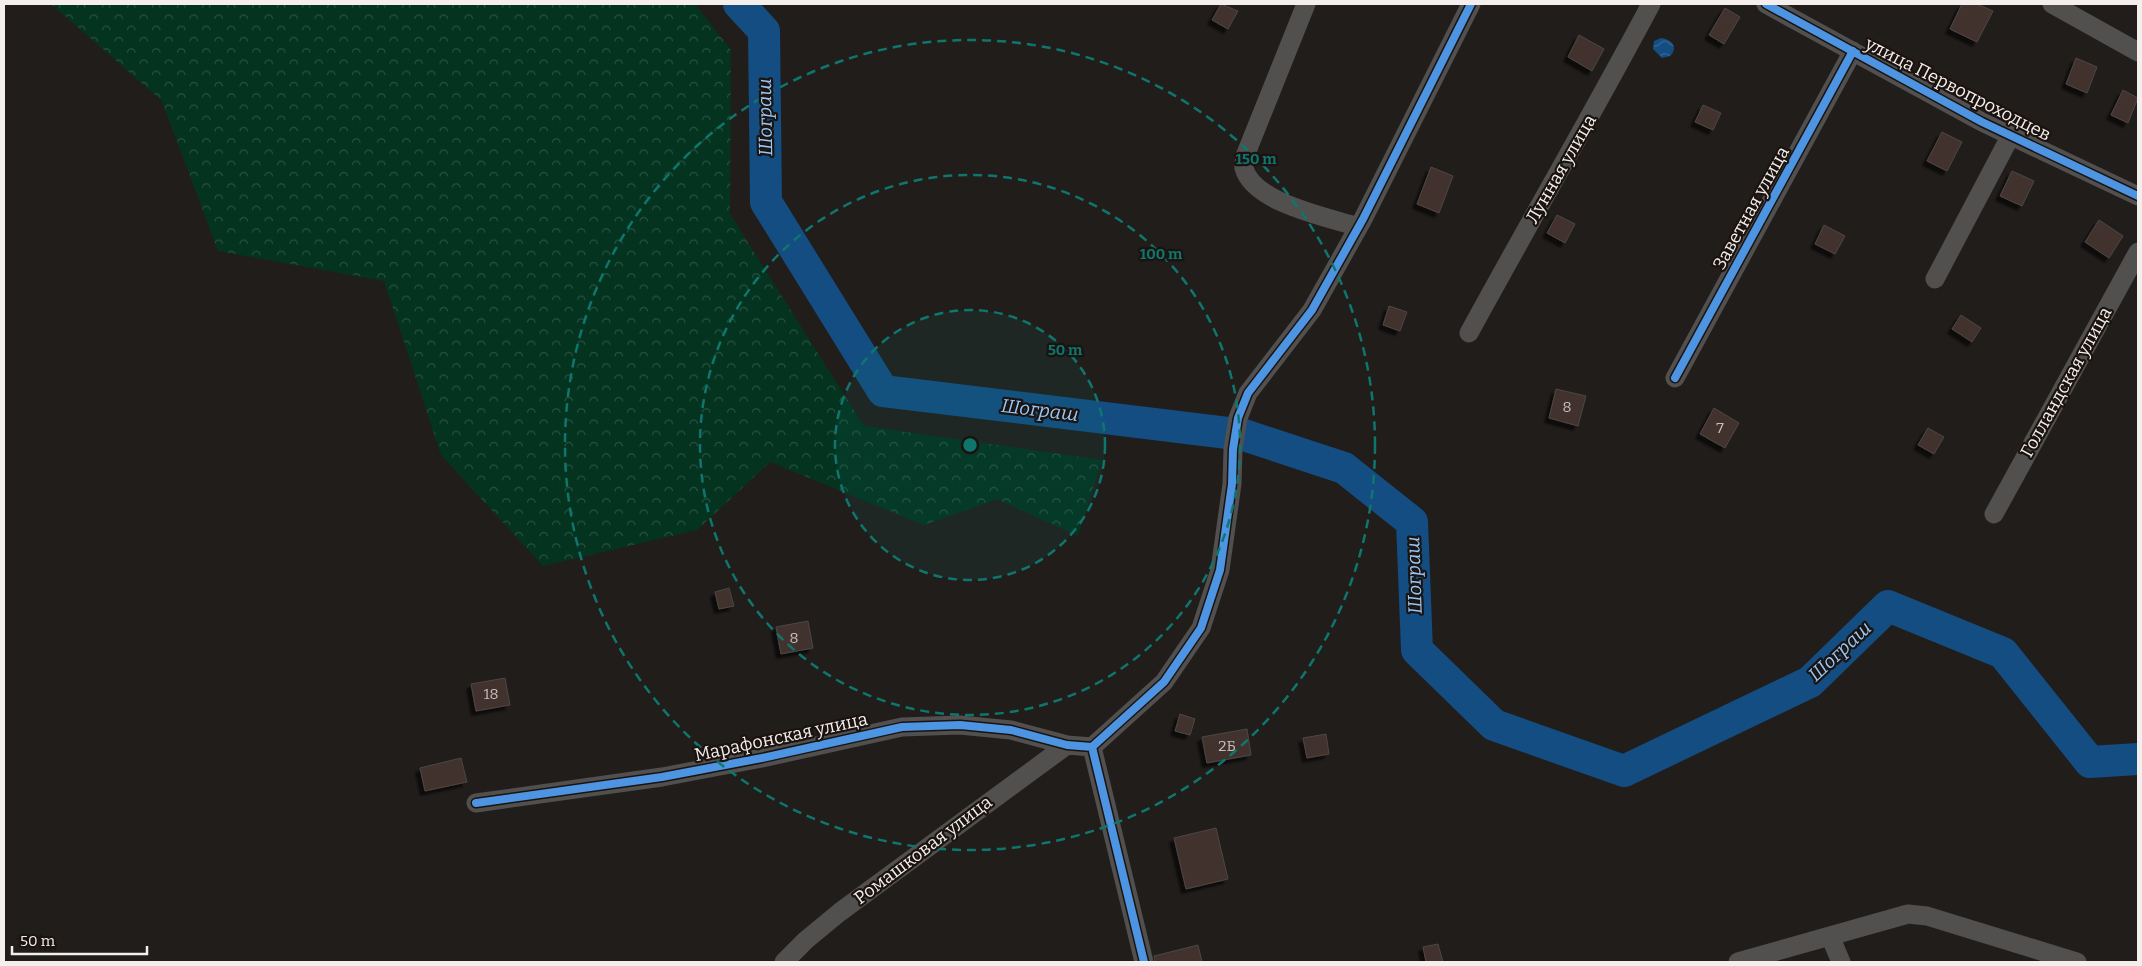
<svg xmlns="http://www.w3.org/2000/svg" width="2142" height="966" viewBox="0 0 2142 966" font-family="Bitter,serif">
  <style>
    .forest { fill: url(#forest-crowns) }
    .water { fill: url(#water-waves) }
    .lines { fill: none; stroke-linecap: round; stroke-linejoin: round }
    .river { stroke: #144d82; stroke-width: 32 }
    .building { fill: #43322e; stroke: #4b4745; filter: url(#shadow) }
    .minor { stroke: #51504f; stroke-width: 19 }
    .cycleway-casing { stroke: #1a130f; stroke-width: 11 }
    .cycleway { stroke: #4d94e3; stroke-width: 8 }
    .ring { fill: none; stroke: #0f766e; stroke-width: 2.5; stroke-dasharray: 9 6 }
    .labels { text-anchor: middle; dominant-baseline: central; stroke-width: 4.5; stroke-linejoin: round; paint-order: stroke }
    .number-label { font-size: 15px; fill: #c8bfbc }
    .street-label { font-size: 18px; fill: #f4eeec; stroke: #1a130f }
    .water-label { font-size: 19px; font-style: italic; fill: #98c6f8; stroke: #1a130f }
    .centre { fill: #0f766e; stroke: #1a130f; stroke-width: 2.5 }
    .ring-label { font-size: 15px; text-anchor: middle; font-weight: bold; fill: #0f766e; stroke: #1a130f; stroke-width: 4.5; stroke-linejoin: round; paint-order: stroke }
  </style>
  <defs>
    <pattern id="forest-crowns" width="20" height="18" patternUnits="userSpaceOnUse" patternTransform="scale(1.25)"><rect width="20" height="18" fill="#043320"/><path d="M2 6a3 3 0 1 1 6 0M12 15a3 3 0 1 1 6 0" fill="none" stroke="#295141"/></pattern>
    <pattern id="water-waves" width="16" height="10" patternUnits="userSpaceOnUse" patternTransform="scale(1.25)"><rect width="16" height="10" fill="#144d82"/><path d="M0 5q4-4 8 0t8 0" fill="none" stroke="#376794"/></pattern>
    <filter id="shadow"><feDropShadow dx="-4.5" dy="4.5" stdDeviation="1" flood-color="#0009"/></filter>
  </defs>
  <rect width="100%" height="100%" fill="#211d1b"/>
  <path class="forest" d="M51 4H695L731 50 730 214 864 426 1102 460 1078 536 997 499 924 525 770 462 697 530 543 566 441 455 384 281 218 251 162 101Z"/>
  <path class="water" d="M1661 38C1671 39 1679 47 1670 56L1662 58 1653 49 1654 41Z"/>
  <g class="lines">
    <path class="river" d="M739 4 764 31 766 202 883 391 1244 435 1344 468 1412 522 1417 650 1494 725 1624 771 1810 682 1888 606 2003 653 2090 762 2138 759"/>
  </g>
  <path class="building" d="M1221 4 1238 11 1228 29 1212 20Z
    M1962 4H1977L1993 11 1977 42 1950 29Z
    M1725 8 1740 17 1724 44 1709 35Z
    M1579 35 1604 49 1592 71 1568 57Z
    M2076 58 2097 67 2087 93 2066 84Z
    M2123 90 2138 98 2128 123 2111 115Z
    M1703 105 1721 113 1713 130 1695 122Z
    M1942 132 1962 142 1947 171 1927 161Z
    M1431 167 1453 176 1439 213 1417 204Z
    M2012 171 2034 181 2022 206 2000 196Z
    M1557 215 1575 224 1565 243 1547 233Z
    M2099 220 2123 236 2109 258 2085 242Z
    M1824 225 1845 236 1835 254 1815 244Z
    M1389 306 1407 312 1400 331 1383 325Z
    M1961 315 1981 328 1972 342 1952 329Z
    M1556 389 1586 396 1578 426 1549 418Z
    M1714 408 1739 423 1725 448 1700 434Z
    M1928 428 1944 437 1934 454 1918 445Z
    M729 588 734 606 719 609 715 592Z
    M808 621 813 648 781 654 776 627Z
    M505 678 510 705 476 711 471 684Z
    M1180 714 1195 719 1190 735 1175 731Z
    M1247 729 1251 755 1207 763 1202 737Z
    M1326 734 1329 754 1307 758 1303 738Z
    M461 758 467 782 425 791 420 768Z
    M1216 828 1228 879 1186 889 1174 838Z
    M1438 944 1443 962H1426L1423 947Z
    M1198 945 1202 962H1155L1154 956Z"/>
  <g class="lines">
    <path class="minor" d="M1306 4 1245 156C1245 160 1243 165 1244 168 1253 203 1328 217 1358 227
      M1766 4 1982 122 2138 196
      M2052 4 2138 52
      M1935 279 2011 135
      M1469 333C1529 223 1592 115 1651 4
      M1675 378 1853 51
      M1994 514 2138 252
      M476 803 662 777 762 758 902 727 960 725 1011 730 1067 745 1092 747
      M1830 936 1841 962
      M784 962 806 940 840 912 1067 745
      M1144 962 1092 747 1164 682 1201 628 1220 570 1232 484 1233 449 1238 418 1248 393 1312 310 1363 219 1471 4
      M1738 962 1908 914 1927 916 2077 962"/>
    <defs>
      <path id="cycleway" d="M1766 4 1982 122 2138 196
        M1675 378 1853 51
        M476 803 662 777 762 758 902 727 960 725 1011 730 1067 745 1092 747
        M1144 962 1092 747 1164 682 1201 628 1220 570 1232 484 1233 449 1238 418 1248 393 1312 310 1363 219 1471 4"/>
    </defs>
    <use href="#cycleway" class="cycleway-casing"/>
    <use href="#cycleway" class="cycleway"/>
  </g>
  <circle cx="970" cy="445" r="135" fill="#0f766e" fill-opacity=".12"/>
  <g class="ring">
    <circle cx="970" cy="445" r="135"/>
    <circle cx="970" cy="445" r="270"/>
    <circle cx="970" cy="445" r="405"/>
  </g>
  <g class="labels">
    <g class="number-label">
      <text x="1567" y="407">8</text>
      <text x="1720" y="428">7</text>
      <text x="794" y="638">8</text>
      <text x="491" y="694">18</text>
      <text x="1227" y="746">2Б</text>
    </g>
    <g class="street-label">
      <text transform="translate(1958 89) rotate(27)">улица Первопроходцев</text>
      <text transform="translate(1561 169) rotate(-60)">Лунная улица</text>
      <text transform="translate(1751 208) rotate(-61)">Заветная улица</text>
      <text transform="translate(2066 382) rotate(-61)">Голландская улица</text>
      <text transform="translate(781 737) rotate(-12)">Марафонская улица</text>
      <text transform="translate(923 850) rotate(-37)">Ромашковая улица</text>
    </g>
    <g class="water-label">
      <text transform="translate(765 117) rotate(-91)">Шограш</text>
      <text transform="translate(1040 410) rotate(7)">Шограш</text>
      <text transform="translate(1414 575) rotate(-92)">Шограш</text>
      <text transform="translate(1840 651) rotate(-43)">Шограш</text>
    </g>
  </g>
  <circle cx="970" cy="445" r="8" class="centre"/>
  <g class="ring-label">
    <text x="1256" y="164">150 m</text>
    <text x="1161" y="259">100 m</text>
    <text x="1065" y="355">50 m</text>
  </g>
  <rect width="2142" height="966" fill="none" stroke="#f4eeec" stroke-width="10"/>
  <path d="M12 946v8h135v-8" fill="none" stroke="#f4eeec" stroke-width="2.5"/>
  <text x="20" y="946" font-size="15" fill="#f4eeec" stroke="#1a130f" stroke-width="4" paint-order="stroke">50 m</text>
</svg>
